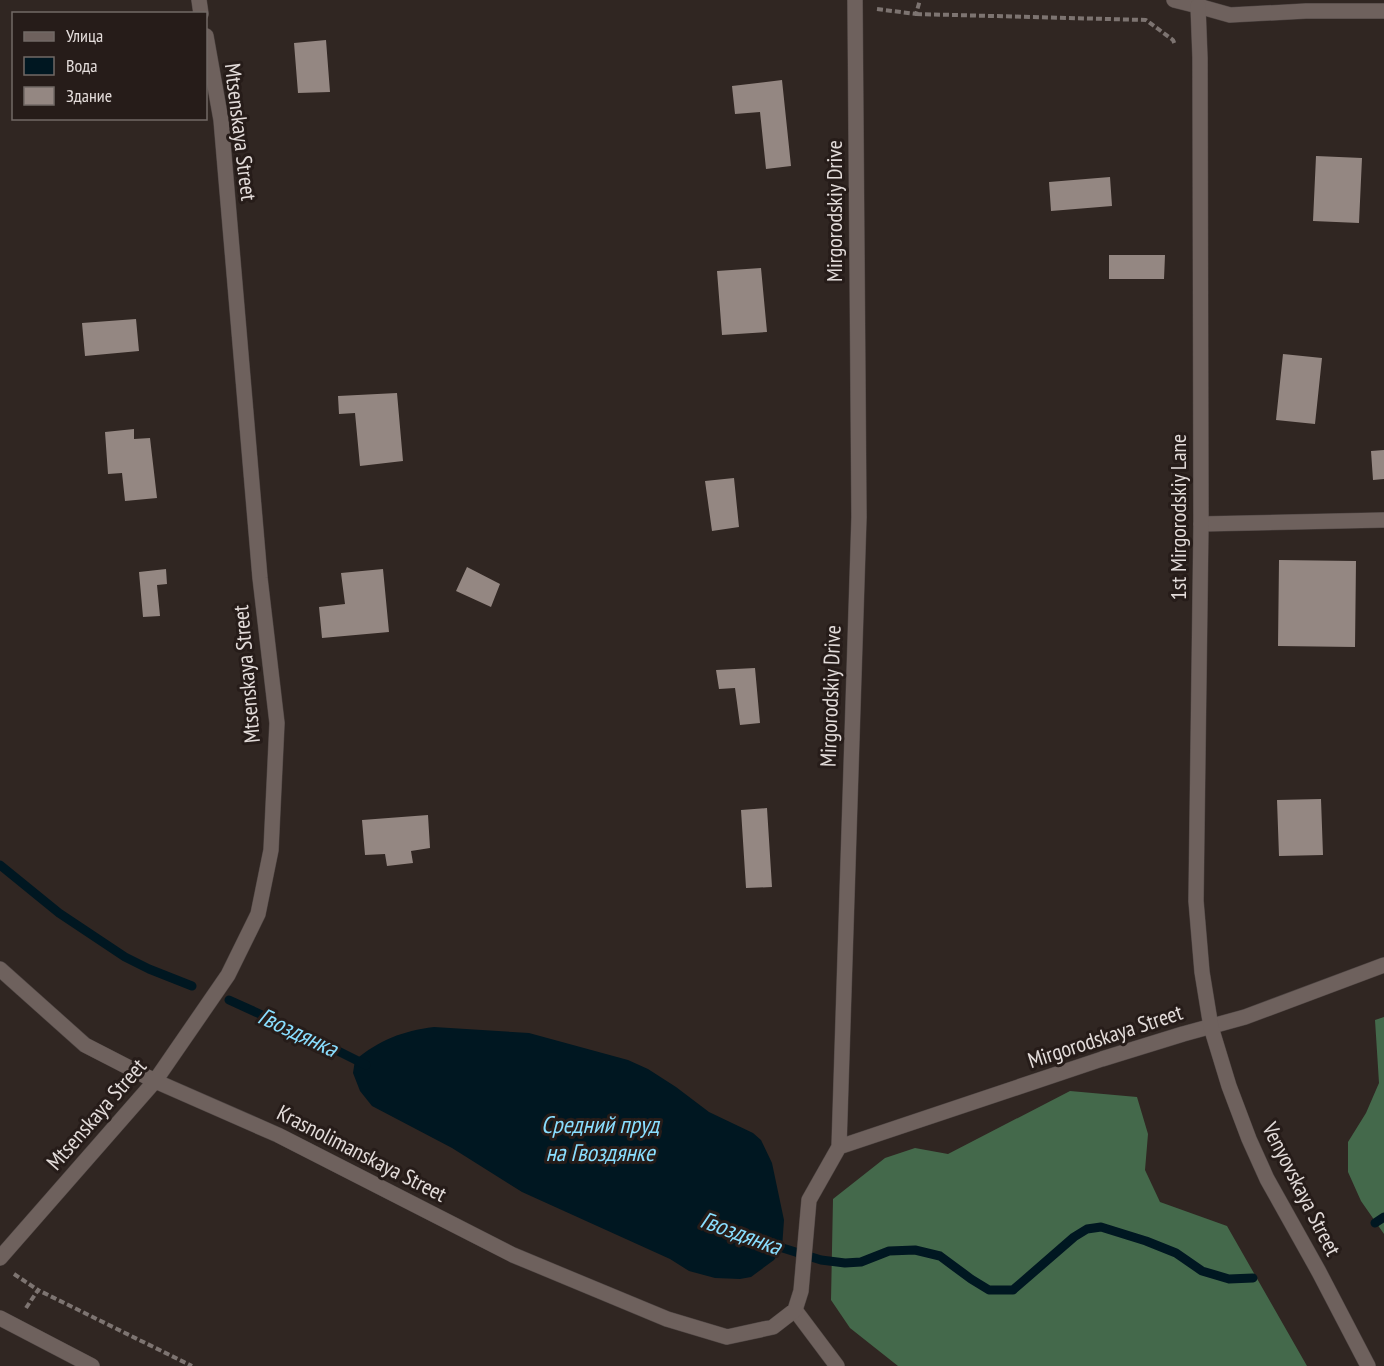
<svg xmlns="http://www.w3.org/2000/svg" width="1384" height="1366" viewBox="0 0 1384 1366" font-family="'PT Sans Narrow',sans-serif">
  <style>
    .forest { fill: #44694b }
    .water { fill: #001721 }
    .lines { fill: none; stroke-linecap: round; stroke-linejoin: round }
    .stream { stroke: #001721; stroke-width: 9 }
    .building { fill: #948782 }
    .service-casing { stroke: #4d4442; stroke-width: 16 }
    .minor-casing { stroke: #4d4442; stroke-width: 16 }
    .tertiary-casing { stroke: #4d4442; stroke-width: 16 }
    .path { stroke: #7d7471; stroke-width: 4; stroke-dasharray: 6 3; stroke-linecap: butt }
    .service { stroke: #6e615d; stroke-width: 15 }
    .minor { stroke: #6e615d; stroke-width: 15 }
    .tertiary { stroke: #6e615d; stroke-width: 15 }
    .labels { text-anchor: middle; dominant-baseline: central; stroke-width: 6; stroke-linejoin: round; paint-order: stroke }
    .street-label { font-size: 22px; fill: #e3dcda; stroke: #261c19 }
    .water-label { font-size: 24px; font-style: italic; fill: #89deff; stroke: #261c19 }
  </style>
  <rect width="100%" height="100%" fill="#302622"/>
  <path class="forest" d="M1384 1017V1234L1361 1201 1348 1172V1142L1366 1113 1379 1083 1375 1020Z
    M1070 1091 1137 1097 1148 1134 1145 1170 1160 1202 1227 1226 1307 1366H898L850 1328 831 1300 833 1199 885 1158 915 1148 948 1154Z"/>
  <path class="water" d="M434 1027 529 1033 628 1060 648 1069 676 1087 709 1112 753 1133 761 1140 772 1163 784 1220 782 1248 774 1260 751 1277 740 1279 715 1278 689 1271 670 1259 522 1192 452 1148 372 1106 360 1091 353 1073 355 1060C380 1040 402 1031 434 1027Z"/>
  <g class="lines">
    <path class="stream" d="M0 865 59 913 125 957 149 969 192 986
      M229 1000 304 1034 366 1065
      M1375 1223 1384 1217
      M770 1244 821 1260 845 1263 861 1262 889 1251 915 1250 940 1256 971 1279 989 1290H1013L1074 1237 1087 1229 1101 1227 1146 1241 1176 1253 1202 1271 1229 1279 1253 1278"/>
  </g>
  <path class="building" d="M326 40 330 92 298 93 294 43Z
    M782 80 791 166 766 169 760 112 735 114 732 86Z
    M1316 156 1362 158 1359 223 1313 221Z
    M1110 177 1112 206 1051 211 1049 182Z
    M1109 255H1165L1164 279H1109Z
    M761 268 767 332 722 335 717 271Z
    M136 319 139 351 85 356 82 323Z
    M1283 354 1322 358 1315 424 1276 420Z
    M397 393 403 461 360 466 355 413 339 414 338 396Z
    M134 429V439L150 438 157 498 125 501 122 473 108 474 105 432Z
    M1384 450V479L1373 480 1371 451Z
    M734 478 739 527 712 531 705 481Z
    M1279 560 1356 561 1355 647 1278 646Z
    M467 567 500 584 491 607 456 591Z
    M166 569 167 584 157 585 160 616 143 617 139 572Z
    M383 569 389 632 322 638 319 607 345 604 341 573Z
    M755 668 760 723 740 725 735 688 719 689 716 670Z
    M1321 799 1323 855 1279 856 1277 800Z
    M767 808 772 887 746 888 741 810Z
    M428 815 430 848 411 851 413 863 387 866 385 854 365 855 362 820Z"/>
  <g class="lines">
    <defs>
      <path id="service" d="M1174 0 1198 6V0
        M795 1310 837 1366"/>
      <path id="minor" d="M199 0 201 14
        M1198 6 1230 15 1306 11H1384
        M1201 524 1384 520
        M0 969 85 1045 155 1081 278 1135 513 1255 667 1319 727 1337 773 1327 795 1310 801 1291 809 1200 839 1147 859 517 855 0
        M839 1147 1102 1059 1183 1034 1245 1017 1384 965
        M0 1258 155 1081 228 975 258 914 271 850 277 723 260 578 221 120 206 36
        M0 1318 92 1366"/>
      <path id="tertiary" d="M1198 6 1200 58 1201 524 1196 901 1202 972 1211 1027 1229 1086 1249 1139 1267 1179 1319 1272 1368 1366"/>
    </defs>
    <use href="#service" class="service-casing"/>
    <use href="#minor" class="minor-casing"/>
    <use href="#tertiary" class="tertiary-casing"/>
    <path class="path" d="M877 9 916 14 920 0
      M916 14 1146 20 1173 40 1175 45
      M14 1274 38 1290
      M26 1308 38 1290 192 1366"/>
    <use href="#service" class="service"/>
    <use href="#minor" class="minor"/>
    <use href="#tertiary" class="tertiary"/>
  </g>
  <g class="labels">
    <g class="street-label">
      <text transform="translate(241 132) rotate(83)">Mtsenskaya Street</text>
      <text transform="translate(834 211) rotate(-90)">Mirgorodskiy Drive</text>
      <text transform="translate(1178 517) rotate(-90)">1st Mirgorodskiy Lane</text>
      <text transform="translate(246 674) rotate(-95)">Mtsenskaya Street</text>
      <text transform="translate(830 696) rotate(-88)">Mirgorodskiy Drive</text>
      <text transform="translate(1105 1036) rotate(-18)">Mirgorodskaya Street</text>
      <text transform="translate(96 1114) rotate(-49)">Mtsenskaya Street</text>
      <text transform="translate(362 1153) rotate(27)">Krasnolimanskaya Street</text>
      <text transform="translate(1302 1189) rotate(63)">Venyovskaya Street</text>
    </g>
    <g class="water-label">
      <text transform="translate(298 1032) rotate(25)">Гвоздянка</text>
      <text x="600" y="1124">Средний пруд<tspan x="600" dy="28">на Гвоздянке</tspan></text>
      <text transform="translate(741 1233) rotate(20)">Гвоздянка</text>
    </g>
  </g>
  <rect x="12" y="12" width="195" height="108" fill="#261c19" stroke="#726966" stroke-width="1.5"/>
  <rect x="24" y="32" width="30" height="9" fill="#6e615d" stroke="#726966" stroke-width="1.5"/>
  <text x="66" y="42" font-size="18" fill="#e3dcda">Улица</text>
  <rect x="24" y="57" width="30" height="18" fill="#001721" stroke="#726966" stroke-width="1.5"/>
  <text x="66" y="72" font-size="18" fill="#e3dcda">Вода</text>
  <rect x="24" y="87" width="30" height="18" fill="#948782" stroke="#726966" stroke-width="1.5"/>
  <text x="66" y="102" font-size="18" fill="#e3dcda">Здание</text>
</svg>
